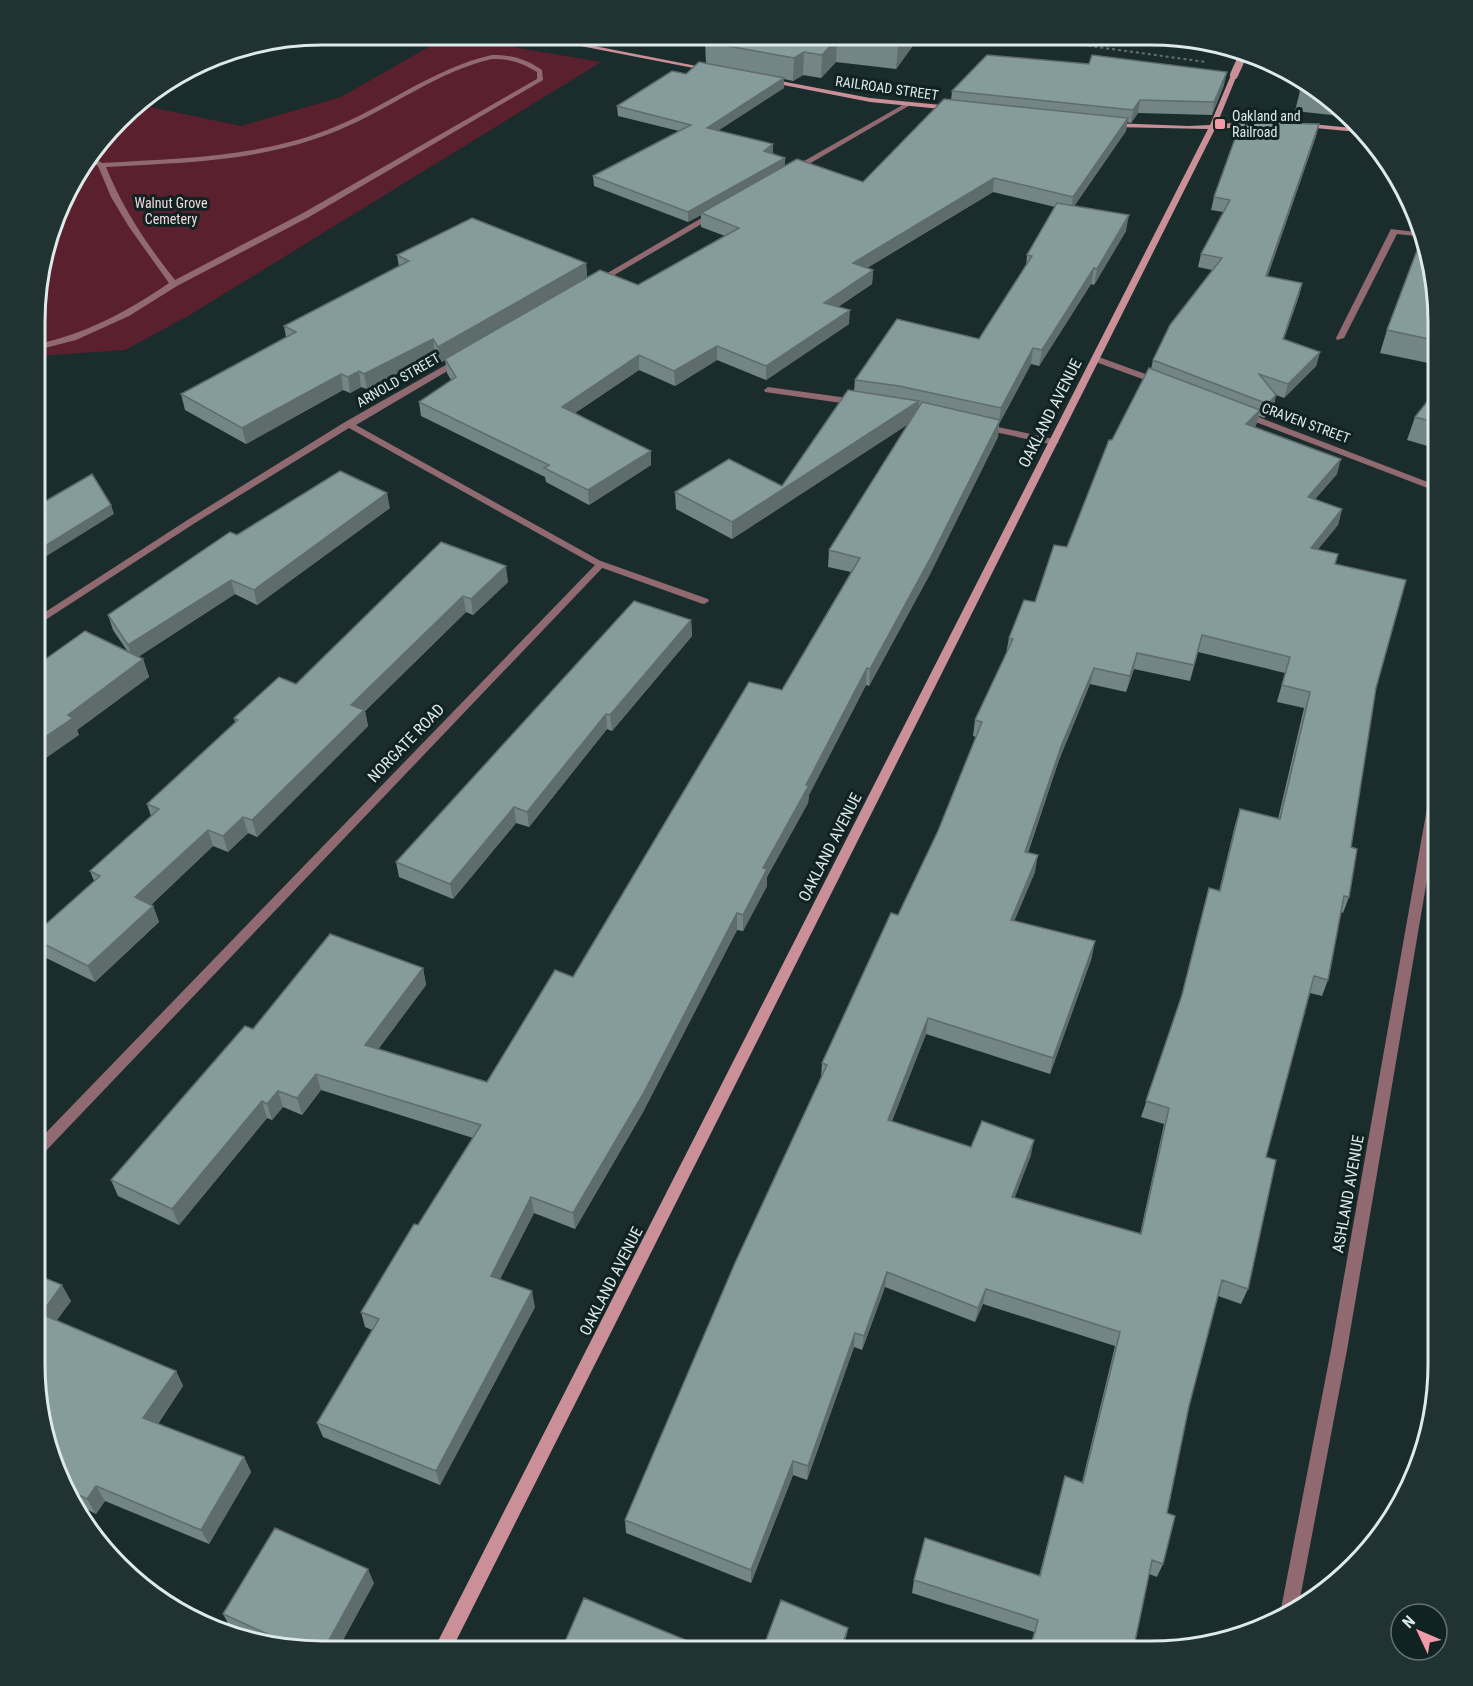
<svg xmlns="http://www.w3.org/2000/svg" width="1473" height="1686" viewBox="0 0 1473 1686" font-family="'Roboto Condensed',sans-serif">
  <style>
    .green { fill: #5b202d }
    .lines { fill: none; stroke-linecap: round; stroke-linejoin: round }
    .path { stroke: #617070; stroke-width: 2; stroke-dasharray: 3 3; stroke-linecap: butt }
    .lane { fill: #906a70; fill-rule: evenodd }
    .street { fill: #906a70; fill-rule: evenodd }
    .secondary { fill: #cb8f98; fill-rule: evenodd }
    .secondary-bridge { stroke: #cb8f98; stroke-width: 8 }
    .wall { fill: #738585; fill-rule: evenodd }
    .shaded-wall { fill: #5e6c6c }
    .building { fill: #869b9b; stroke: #5e6c6c; stroke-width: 1.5; fill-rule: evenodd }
    .poi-dot { fill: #f39aa9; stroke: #102222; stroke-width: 2 }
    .labels { text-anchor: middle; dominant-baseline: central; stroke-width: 6; stroke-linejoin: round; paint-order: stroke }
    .far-street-label { font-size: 14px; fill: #dee9e9; stroke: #102222 }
    .far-poi-label { font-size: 14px; fill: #dee9e9; stroke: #102222; text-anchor: start }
    .far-park-label { font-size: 14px; fill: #f0d8db; stroke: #102222 }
    .street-label { font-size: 16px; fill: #dee9e9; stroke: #102222 }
    .rim { fill: none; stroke: #dee9e9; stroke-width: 3 }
  </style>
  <rect width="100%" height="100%" fill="#1a2c2c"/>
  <path class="green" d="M448 36 601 62 188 316 125 350 37 356V284L73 178 132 106 141 105 241 126 341 97Z"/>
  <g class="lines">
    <path class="path" d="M1017 36 1206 62
      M1270 72 1299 76"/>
    <path class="lane" d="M492 55C512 55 526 59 542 70L543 80 309 217 177 286 129 316 76 340 37 350V344C86 334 128 311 169 283L129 227 111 197 98 166 88 160 91 156 102 163C179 158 254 158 327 130 383 109 433 68 492 55ZM492 59C510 59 521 62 537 72V79L303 213 175 280C147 245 123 209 106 167 187 162 262 162 339 130 390 109 438 71 492 59Z
      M1391 229 1424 233 1425 237 1397 234 1344 338 1337 340 1336 338Z
      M768 387 855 399 860 402 855 405 765 392 764 390Z
      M984 424 1054 439 1059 442 1054 445 981 429V425Z
      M601 561 708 599 709 601 704 604 700 603 597 566 596 564Z"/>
    <path class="street" d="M906 103 912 104 797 171 790 169Z
      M710 213 717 215 599 284 592 282Z
      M1096 356 1162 380 1163 382 1159 385 1156 384 1093 361V357Z
      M458 358 461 359V363L356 425 606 564 40 1157 35 1159 36 1143 595 565 349 428 195 523 36 626V618L189 519 345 422Z
      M1243 411 1438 486V492L1240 416 1238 414Z
      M1438 776V815L1347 1350 1298 1609 1282 1617 1280 1614 1331 1350 1432 780Z"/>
    <path class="secondary" d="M524 35H538L712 69 709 71Z
      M1234 73 1237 75 1217 124 1256 122 1260 124 1256 126 1215 129 451 1651H433L1208 129 1112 127 1108 125 1112 123 1189 126 1210 125 1231 75Z
      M770 79 870 98 951 106 955 108 951 110 870 102 768 82V80Z
      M1301 123 1353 128 1358 132 1304 127 1300 125Z"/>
    <path class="secondary-bridge" d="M1234 75 1243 55"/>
  </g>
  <path class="wall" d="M920 36 896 69 836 62 821 78 803 75 793 81 784 79V88L717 131 785 158V166L863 182 951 100 952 91 1224 85 1212 115 1138 113 1131 123 1127 122 1126 131 1074 206 1126 231 1094 285 1091 284 1039 366 1031 364 999 424 998 437 930 574 869 686 866 685 809 795 808 803 767 877V886L743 931 737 930 643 1112 575 1229 534 1213 500 1279 535 1307 440 1485 323 1437 317 1423 372 1330 365 1327 361 1312 418 1225 473 1138 321 1090 302 1115 283 1107 272 1120 267 1118 179 1225 118 1196 111 1180 253 1029 423 968 426 985 378 1049 487 1082 573 977 782 690 851 572 828 567 829 550 908 424 732 539 676 509 675 492 782 486 854 391 855 380 979 339 1026 266 1027 255 1055 207 993 192 867 268 873 270 872 284 838 307 849 324 766 380 717 360 675 386 639 370 575 413 651 451V465L589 505 546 482 545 477 421 416 419 402 451 380 447 373 445 360 440 363 435 354 367 389 361 387 350 393 343 390 246 444 185 410 181 394 286 337 284 326 399 267 397 255 586 263 587 277 638 285 725 236 701 227V215L688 222 594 186 593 176 679 131 618 116 617 106 686 74 706 63 705 42Z
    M1304 81 1341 116 1295 111 1300 91Z
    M1319 124 1316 136 1267 277 1302 283 1299 296 1284 339 1320 352 1316 366 1284 398 1276 395 1273 409 1264 418 1259 416 1256 425 1255 427 1337 474 1315 499 1342 509 1338 525 1318 549 1335 564 1376 688 1351 847 1349 897 1343 913 1341 912 1328 980 1322 996 1310 993 1266 1157 1248 1289 1241 1304 1218 1296 1189 1406 1167 1513 1163 1564 1157 1577 1149 1574 1133 1651H1029L1034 1632 912 1593 914 1580 1039 1576 1065 1476 1082 1482 1115 1346 983 1304 975 1322 885 1287 862 1350 854 1347 807 1480 793 1475 751 1583 626 1533 625 1520 821 1077 822 1063 898 915 938 831 976 737 973 736 975 720 1006 654 1009 638 1035 602 1067 547 1112 440 1151 369 1153 360 1212 270 1198 267 1201 254 1223 212 1211 210 1214 197ZM1198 652 1285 673 1277 702 1304 708 1278 819 1240 809 1235 825 1219 891 1209 888 1180 1003 1141 1117 1164 1124 1140 1234 1014 1198 1031 1155 971 1147 892 1121 926 1034 1050 1074 1092 957 1014 921 1035 872 1028 853 1059 760 1090 684 1126 692 1134 669 1190 681Z
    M1438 303V365L1380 353 1387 330Z
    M1438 388V449L1407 440 1415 417Z
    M390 508 257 605 235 594 138 657 143 659 149 677 77 730 79 735 40 663 128 652 113 630 108 615 237 535Z
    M441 542 508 582 473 615 466 612 365 711 368 726 257 837 248 833 228 852 213 846 151 905 153 906 159 922 95 982 38 954 36 948V933L94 881 90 871 151 816 147 804 235 722 234 718 296 684Z
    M691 620 692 636 612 731 607 729 529 827 516 823 453 899 399 877 396 862Z
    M35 1274 71 1301 57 1320 176 1371 183 1386 158 1424 244 1457 251 1472 209 1544 105 1501 96 1514 72 1502 50 1456Z
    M374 1583 337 1651H303L243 1633 230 1627 223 1614Z"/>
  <path class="shaded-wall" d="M905 36H920L896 69 898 46Z
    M837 39 836 62 821 78 822 55Z
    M804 52 803 75 793 81 794 58Z
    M1227 72 1224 85 1212 115 1214 102Z
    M784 78V88L707 138V128Z
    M1140 100 1138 113 1131 123 1133 110Z
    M1128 118 1126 131 1071 211 1073 197Z
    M1319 124 1316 136 1263 290 1266 276Z
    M773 144V154L764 151Z
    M785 158V168L701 213V215L688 222V212Z
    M994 178 993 192 852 277 853 263Z
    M1129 215 1126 231 1094 285 1097 269Z
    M586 263 587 278 440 363 438 347Z
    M1094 268 1091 284 1039 366 1042 350Z
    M873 270 872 284 823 317 824 303Z
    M1302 283 1299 296 1279 353 1283 339Z
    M850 310 849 324 766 380V366Z
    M433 339 435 354 367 389 364 374Z
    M717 346V360L675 386 674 371Z
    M1033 348 1031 364 999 424 998 437 930 574 869 686 870 669 999 421 1001 408Z
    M1320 352 1316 366 1284 398 1288 384Z
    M639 355V370L563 421 562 407Z
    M359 371 361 387 350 393 348 377Z
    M341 374 343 390 246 444 242 428Z
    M1276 395 1273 409 1264 418 1268 404Z
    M919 401 918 418 732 539V522Z
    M1260 410 1256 425 1242 440 1246 424Z
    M651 451V465L589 505 588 490Z
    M1341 459 1337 474 1304 512 1308 497Z
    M387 493 390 508 257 605 254 590Z
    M111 505 114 514 37 562V551Z
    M1342 509 1338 525 1306 564 1311 548Z
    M506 566 508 582 473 615 471 599Z
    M231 580 235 594 133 660 128 645Z
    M463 596 466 612 365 711 368 726 257 837 252 820 351 705Z
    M691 620 692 636 612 731 610 715Z
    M1137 653 1134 669 1126 692 1130 676Z
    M143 659 149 677 77 730 79 735 36 765V743L68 715Z
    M867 668 866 685 809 795 808 803 767 877V886L743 931V915L763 868Z
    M1094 668 1090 684 1059 760 1022 868 1025 852 1062 744Z
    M606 714 607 729 529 827 527 812Z
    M514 807 516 823 453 899 450 884Z
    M243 817 248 833 228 852 223 836Z
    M208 830 213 846 141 914 135 897Z
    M1038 855 1035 872 1008 936 1011 920Z
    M153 906 159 922 95 982 88 966Z
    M737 913V930L643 1112 575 1229 573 1213Z
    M1095 941 1092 957 1050 1074 1053 1058Z
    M423 968 426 985 369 1062 365 1045Z
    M928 1018 926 1034 886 1136 888 1120Z
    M316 1074 321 1090 302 1115 297 1098Z
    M278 1091 283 1107 272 1120 267 1104Z
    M262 1101 267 1118 179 1225 172 1209Z
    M1034 1140 1031 1155 1009 1213 1012 1197Z
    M531 1197 534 1213 494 1291 491 1276Z
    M887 1272 885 1287 862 1350 864 1336Z
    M62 1285 71 1301 50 1329 41 1314Z
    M986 1289 983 1304 975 1322 978 1308Z
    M532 1291 535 1307 440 1485 436 1471Z
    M855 1333 854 1347 807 1480 808 1466Z
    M176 1371 183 1386 151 1433 143 1418Z
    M244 1457 251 1472 209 1544 201 1530Z
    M793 1461V1475L751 1583V1570Z
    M96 1486 105 1501 96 1514 87 1499Z
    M368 1569 374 1583 337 1651H323Z
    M848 1628 847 1635 841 1651H840Z"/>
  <path class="building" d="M712 36H905L898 46 837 39 822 55 804 52 794 58 705 42Z
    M987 55 1089 64 1092 55 1227 72 1214 102 1140 100 1133 110 952 91Z
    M699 62 784 78 707 128 773 144 764 151 785 158 688 212 593 176 691 125 617 106 672 71 686 74Z
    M1304 81 1316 93 1300 91Z
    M944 99 1128 118 1073 197 994 178 853 263 873 270 824 303 850 310 766 366 717 346 674 371 639 355 562 407 651 451 588 490 544 468 549 465 419 402 456 377 445 359 600 270 638 285 739 228 701 213 797 159 863 182Z
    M1241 122 1319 124 1266 276 1302 283 1283 339 1320 352 1288 384 1259 374 1276 395 1268 404 1153 360 1170 325 1222 258 1201 254 1230 200 1214 197Z
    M1057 203 1129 215 1097 269 1094 268 1042 350 1033 348 1001 408 899 386 855 380 897 319 979 339 1032 256 1027 255Z
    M472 218 586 263 438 347 433 339 364 374 359 371 348 377 341 374 242 428 181 394 296 332 284 326 409 261 397 255Z
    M1424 232 1438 303V341L1387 330Z
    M1149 368 1260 410 1246 424 1341 459 1308 497 1342 509 1311 548 1338 554 1335 564 1406 580 1376 688 1351 847 1357 849 1349 897 1344 896 1328 980 1314 976 1266 1157 1276 1160 1248 1289 1222 1280 1189 1406 1167 1513 1175 1516 1163 1564 1152 1560 1133 1651H1030L1038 1620 914 1580 925 1538 1040 1576 1065 1476 1083 1483 1120 1332 986 1289 978 1308 887 1272 864 1336 855 1333 808 1466 793 1461 751 1570 625 1520 735 1263 827 1065 822 1063 891 913 898 915 938 831 982 722 975 720 1013 639 1009 638 1024 600 1035 602 1054 545 1067 547 1109 440H1112ZM1202 635 1290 657 1282 685 1310 692 1280 819 1240 809 1220 891 1209 888 1182 995 1146 1101 1169 1108 1141 1234 1012 1197 1034 1140 982 1121 971 1147 888 1120 928 1018 1053 1058 1095 941 1011 920 1038 855 1025 852 1062 744 1094 668 1130 676 1137 653 1194 665Z
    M1438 388V423L1415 417Z
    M848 390 919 401 732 522 675 492 729 459 782 486Z
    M922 402 1000 420 931 557 870 669 867 668 806 785H809L763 868 767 869 743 915 737 913 642 1096 573 1213 531 1197 491 1276 532 1291 436 1471 317 1423 379 1319 361 1312 414 1224 418 1225 481 1125 316 1074 297 1098 278 1091 267 1104 262 1101 172 1209 111 1180 245 1026 253 1029 330 934 423 968 365 1045 487 1082 555 970 573 977 749 682 782 690 860 558 829 550Z
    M340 471 387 493 254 590 231 580 128 645 108 615 230 532 237 535Z
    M92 474 111 505 37 551V506Z
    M441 542 506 566 471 599 463 596 351 705 364 710 252 820 243 817 223 836 208 830 135 897 153 906 88 966 36 940V933L100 876 90 871 159 809 147 804 238 720 234 718 279 677 296 684Z
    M634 601 691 620 610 715 606 714 527 812 514 807 450 884 396 862Z
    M85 631 143 659 68 715 73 718 36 743V669L43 665 40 663Z
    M35 1274 62 1285 41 1314 176 1371 143 1418 244 1457 201 1530 96 1486 87 1499 66 1489 50 1456 35 1383Z
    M275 1528 368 1569 323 1651H305L223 1614Z
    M584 1598 712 1651H561Z
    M781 1600 848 1628 840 1651H762Z"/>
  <rect class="poi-dot" x="1214" y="118" width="12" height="12" rx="3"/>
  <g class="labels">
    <g class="far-street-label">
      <text transform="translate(887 88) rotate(8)">RAILROAD STREET</text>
      <text transform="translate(398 380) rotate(-30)">ARNOLD STREET</text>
      <text transform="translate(1306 423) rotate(20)">CRAVEN STREET</text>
    </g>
    <g class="far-poi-label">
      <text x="1232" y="116">Oakland and<tspan x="1232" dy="16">Railroad</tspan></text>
    </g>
    <g class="far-park-label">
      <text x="171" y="203">Walnut Grove<tspan x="171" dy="16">Cemetery</tspan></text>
    </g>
    <g class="street-label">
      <text transform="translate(1050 413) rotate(-63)">OAKLAND AVENUE</text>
      <text transform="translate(406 743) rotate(-46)">NORGATE ROAD</text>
      <text transform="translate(830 847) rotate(-63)">OAKLAND AVENUE</text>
      <text transform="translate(1348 1194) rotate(-80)">ASHLAND AVENUE</text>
      <text transform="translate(611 1281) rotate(-63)">OAKLAND AVENUE</text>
    </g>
  </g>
  <path d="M0 0H1473V1686H0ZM322 45H1151A277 277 0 0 1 1428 322V1364A277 277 0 0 1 1151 1641H322A277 277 0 0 1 45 1364V322A277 277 0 0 1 322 45Z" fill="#203232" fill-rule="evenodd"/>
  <path class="rim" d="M322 45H1151A277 277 0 0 1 1428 322V1364A277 277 0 0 1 1151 1641H322A277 277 0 0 1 45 1364V322A277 277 0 0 1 322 45Z"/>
  <g transform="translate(1419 1632) rotate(314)"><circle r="28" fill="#102222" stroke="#627272" stroke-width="1.5"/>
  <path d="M0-4.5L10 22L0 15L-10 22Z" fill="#f39aa9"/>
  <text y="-9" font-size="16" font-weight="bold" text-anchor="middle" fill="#dee9e9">N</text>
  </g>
</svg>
